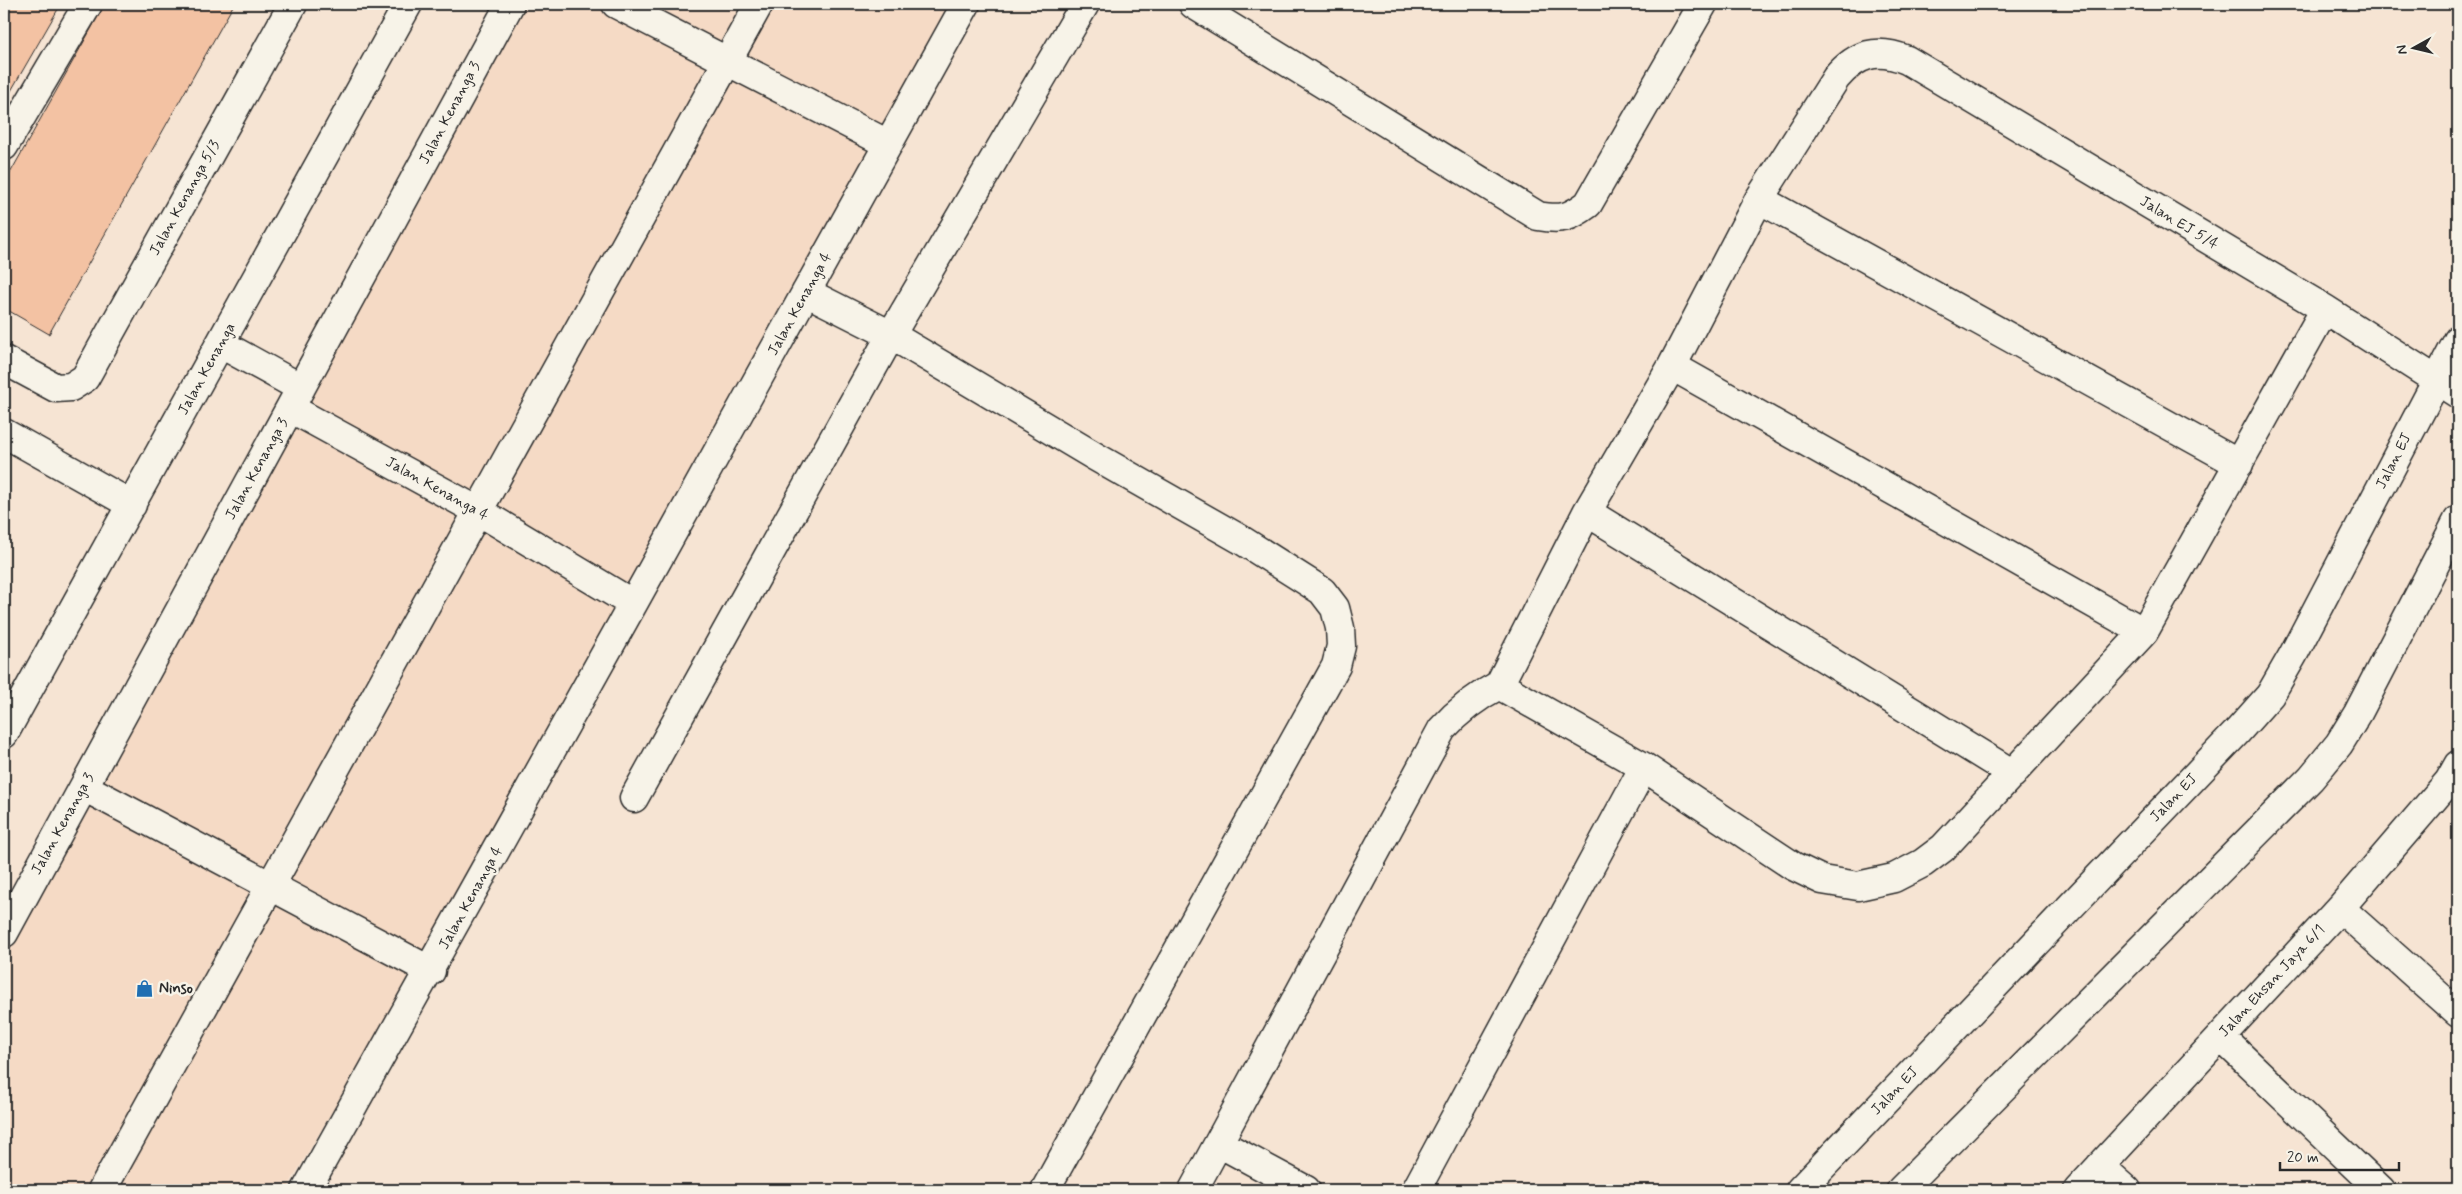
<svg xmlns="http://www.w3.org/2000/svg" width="2462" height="1194" viewBox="0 0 2462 1194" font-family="Mynerve,sans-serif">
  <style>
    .built { fill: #f5dac5 }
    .building { fill: #f3c2a3; stroke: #2b2b2b }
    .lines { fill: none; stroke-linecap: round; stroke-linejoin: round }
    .minor-casing { stroke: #2b2b2b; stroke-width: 31 }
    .major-casing { stroke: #2b2b2b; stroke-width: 31 }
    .minor { stroke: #f7f3e8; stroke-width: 28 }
    .major { stroke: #f7f3e8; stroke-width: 28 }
    .labels { text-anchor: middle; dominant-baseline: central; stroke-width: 5; stroke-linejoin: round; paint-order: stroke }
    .street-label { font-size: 15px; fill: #2b2b2b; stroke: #f7f3e8 }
    .poi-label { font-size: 15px; font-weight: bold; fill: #2b2b2b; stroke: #f7f3e8; text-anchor: start }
  </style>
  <rect width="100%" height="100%" fill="#f6e4d3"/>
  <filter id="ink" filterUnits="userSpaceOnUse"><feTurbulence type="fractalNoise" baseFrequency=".02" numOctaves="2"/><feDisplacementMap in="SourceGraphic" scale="10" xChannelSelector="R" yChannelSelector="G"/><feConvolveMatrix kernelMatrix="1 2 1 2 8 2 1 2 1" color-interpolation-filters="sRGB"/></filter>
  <g filter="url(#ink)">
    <path class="built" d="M526 4H951L365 1055 286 1190H4V962Z"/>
    <path class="building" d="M4 4H61L4 103Z
      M105 4H234L49 334 4 308V184Z"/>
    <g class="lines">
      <defs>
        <path id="minor" d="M616 4 888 144
          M1193 4 1538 216C1562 220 1569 218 1588 204L1703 4
          M4 146 88 4
          M1759 199 2239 464
          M806 292 891 335 1096 457 1240 539 1322 591 1335 608 1340 628 1341 646 1336 666 1045 1190
          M221 344 301 388
          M4 360 56 388 71 387 85 378 293 4
          M1672 366 2144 632
          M290 408 480 512 633 604 966 4
          M4 433 132 505
          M1587 512 2013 774
          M1499 685 1644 767 1793 866 1822 880 1858 886 1894 878 1923 863 1943 848 2144 632 2325 309
          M4 734 408 4
          M84 787 431 971
          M634 798 891 335 1085 4
          M2340 908 2458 1013
          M4 933 510 4
          M2221 1037 2381 1190
          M1219 1143 1306 1190
          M2100 1166 2127 1190
          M102 1190 759 4
          M306 1190 633 604
          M1193 1190 1442 729C1459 710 1476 697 1499 685L1587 512 1672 366 1759 199 1836 78C1857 53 1877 48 1907 60L2325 309 2458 394
          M1416 1190 1644 767
          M2078 1190 2340 908 2449 781 2458 765"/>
        <path id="major" d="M1800 1190 2238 731 2270 695 2293 655 2458 340
          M1901 1190 2311 778 2339 744 2358 713 2458 520"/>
      </defs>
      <use href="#minor" class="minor-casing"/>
      <use href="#major" class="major-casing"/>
      <use href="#minor" class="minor"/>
      <use href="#major" class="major"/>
    </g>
  </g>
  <defs>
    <symbol id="shop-bare" viewBox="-9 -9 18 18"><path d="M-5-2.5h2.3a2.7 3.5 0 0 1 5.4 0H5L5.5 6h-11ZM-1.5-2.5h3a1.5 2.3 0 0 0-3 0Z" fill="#1f6fb2" stroke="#f7f3e8" stroke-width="2.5" paint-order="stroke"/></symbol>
  </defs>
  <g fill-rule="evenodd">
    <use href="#shop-bare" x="132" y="976" width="25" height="25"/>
  </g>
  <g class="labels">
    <g class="street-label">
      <text transform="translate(450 113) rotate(-62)">Jalan Kenanga 3</text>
      <text transform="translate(185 198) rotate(-61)">Jalan Kenanga 5/3</text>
      <text transform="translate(2179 223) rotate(31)">Jalan EJ 5/4</text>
      <text transform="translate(800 304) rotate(-61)">Jalan Kenanga 4</text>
      <text transform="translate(207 369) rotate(-61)">Jalan Kenanga</text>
      <text transform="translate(2394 461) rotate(-63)">Jalan EJ</text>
      <text transform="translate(257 469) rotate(-61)">Jalan Kenanga 3</text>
      <text transform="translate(437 489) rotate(29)">Jalan Kenanga 4</text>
      <text transform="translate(2174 798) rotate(-46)">Jalan EJ</text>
      <text transform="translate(63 824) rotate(-61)">Jalan Kenanga 3</text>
      <text transform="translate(471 898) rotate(-61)">Jalan Kenanga 4</text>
      <text transform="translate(2272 981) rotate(-47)">Jalan Ehsan Jaya 6/1</text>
      <text transform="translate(1895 1091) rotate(-46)">Jalan EJ</text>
    </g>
    <g class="poi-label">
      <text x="159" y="989">Ninso</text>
    </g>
  </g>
  <rect width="2462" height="1194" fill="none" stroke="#f7f3e8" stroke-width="20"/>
  <rect x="10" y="10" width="2442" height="1174" fill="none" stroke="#2b2b2b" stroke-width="2" filter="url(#ink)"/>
  <g transform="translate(2414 48) rotate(262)" stroke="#f7f3e8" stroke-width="4" paint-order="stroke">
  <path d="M0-4L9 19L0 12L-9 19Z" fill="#2b2b2b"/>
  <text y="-8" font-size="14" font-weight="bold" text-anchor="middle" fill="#2b2b2b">N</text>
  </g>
  <path d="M2280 1162v8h119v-8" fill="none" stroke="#2b2b2b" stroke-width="2.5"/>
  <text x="2287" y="1162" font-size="15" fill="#2b2b2b" stroke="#f7f3e8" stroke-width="4" paint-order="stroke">20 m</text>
</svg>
